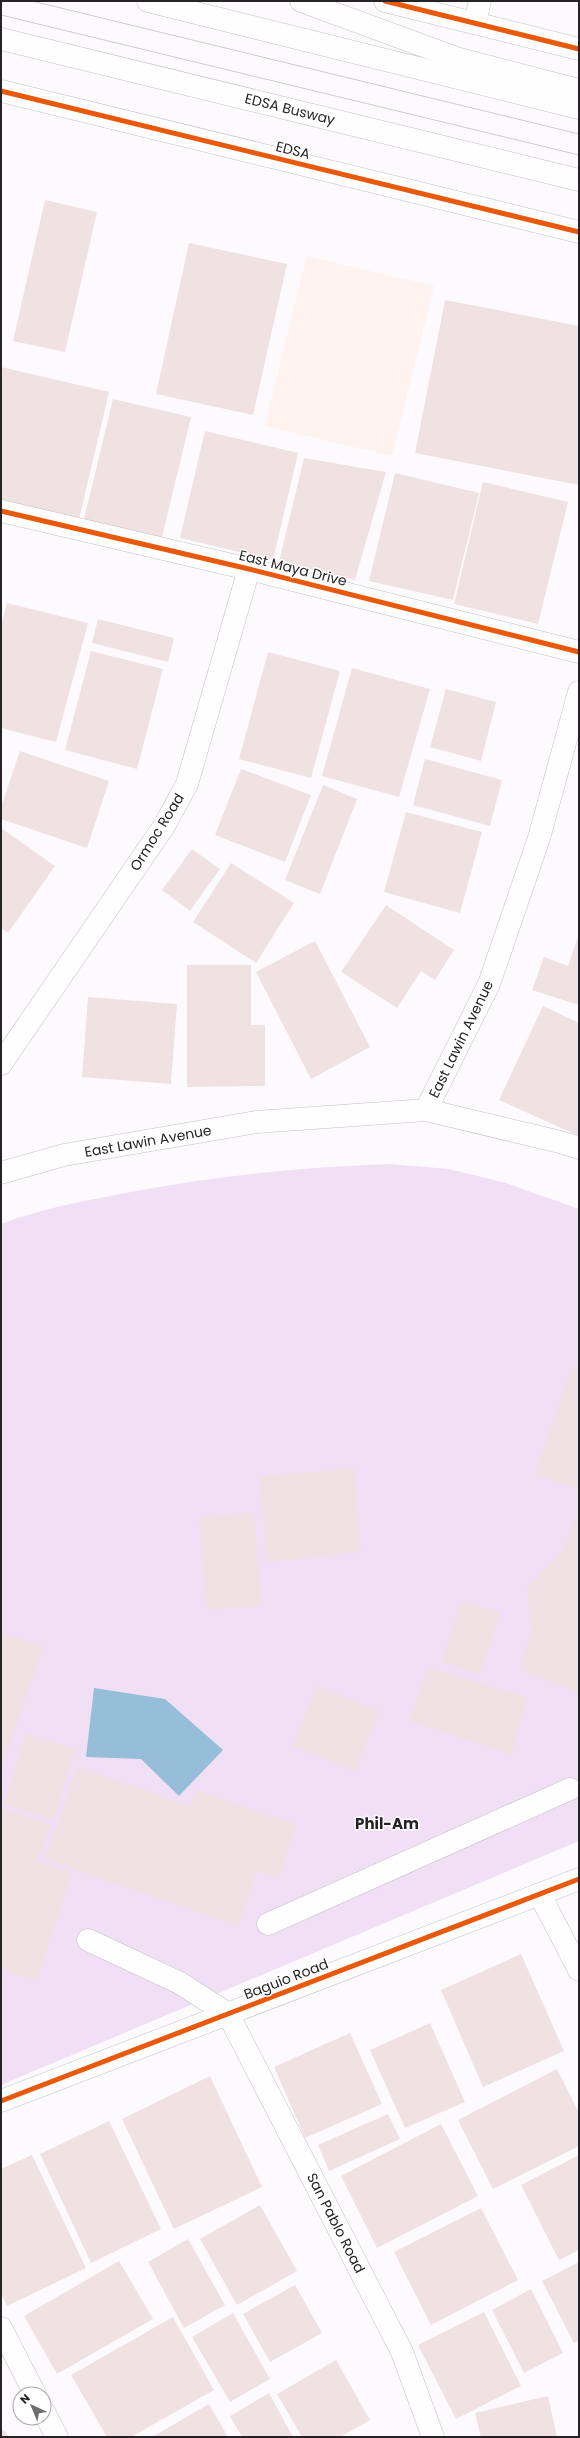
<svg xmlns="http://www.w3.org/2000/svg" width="580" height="2438" viewBox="0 0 580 2438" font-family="Poppins,sans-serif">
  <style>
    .education { fill: #fef3ee }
    .green { fill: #f1e0f5 }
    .water { fill: #96bed9 }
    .building { fill: #f0e1e2 }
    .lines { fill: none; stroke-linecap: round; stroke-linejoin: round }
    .minor-casing { stroke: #c2c0c3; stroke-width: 23 }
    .major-casing { stroke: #c2c0c3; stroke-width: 23 }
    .highway-casing { stroke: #c2c0c3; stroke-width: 23 }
    .minor { stroke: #fffeff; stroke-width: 22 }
    .major { stroke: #fffeff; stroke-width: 22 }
    .highway { stroke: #fffeff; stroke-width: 22 }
    .tram { stroke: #cdcccd; stroke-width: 1 }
    .cycleway-casing { stroke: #fff; stroke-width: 8 }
    .cycleway { stroke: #e8590c; stroke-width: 5 }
    .labels { text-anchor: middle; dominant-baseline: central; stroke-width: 3; stroke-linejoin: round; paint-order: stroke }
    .street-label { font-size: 14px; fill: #252326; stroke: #fff }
    .neighbourhood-label { font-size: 15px; font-weight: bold; fill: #252326; stroke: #fff }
  </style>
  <rect width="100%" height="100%" fill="#fdfafe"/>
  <path class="education" d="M307 256 434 286 392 456 265 426Z"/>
  <path class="green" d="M390 1164 449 1169 506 1183 579 1209V1841L1 2085V1224C43 1208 87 1200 131 1192 217 1176 303 1167 390 1164Z"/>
  <path class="water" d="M94 1688 165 1699 223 1750 179 1796 141 1759 86 1757Z"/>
  <path class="building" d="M45 200 97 212 65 352 13 341Z
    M189 243 287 264 253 415 156 394Z
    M445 300 579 326V485L415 453Z
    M1 367 109 392 77 528 1 510Z
    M113 399 191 417 161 541 83 523Z
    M205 431 298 453 273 560 180 538Z
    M304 458 386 472 355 580 279 562Z
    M395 473 479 493 453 600 369 581Z
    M483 482 568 502 538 624 454 604Z
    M7 603 88 623 56 742 1 728V625Z
    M98 619 174 638 168 662 92 643Z
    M91 651 163 669 137 769 65 750Z
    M268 652 340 671 311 778 239 759Z
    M352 668 430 689 399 797 322 776Z
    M446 689 496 702 481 761 430 747Z
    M20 751 109 781 87 848 1 819V807Z
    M425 759 502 780 490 826 413 805Z
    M241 769 311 795 285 862 215 835Z
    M323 785 357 799 320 894 285 880Z
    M406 812 482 832 460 913 384 892Z
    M1 828 55 866 8 933 1 928Z
    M192 849 220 869 190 911 162 890Z
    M231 863 294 903 256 963 193 922Z
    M386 905 454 950 435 980 421 971 397 1008 341 972Z
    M579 934V1005L532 990 544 957 568 966Z
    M315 941 370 1047 311 1079 256 972Z
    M187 965H251V1025H265V1086L187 1087Z
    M88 997 177 1004 171 1084 82 1077Z
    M543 1006 579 1023V1136L499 1100Z
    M572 1367 579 1369V1489L535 1474Z
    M354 1468 361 1552 267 1562 260 1477Z
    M254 1513 262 1605 207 1610 199 1518Z
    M575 1518 579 1519V1692L519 1670 531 1633 527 1588 563 1551Z
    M461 1601 500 1613 480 1674 442 1662Z
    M1 1633 43 1647 1 1769Z
    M428 1667 528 1698 511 1754 410 1721Z
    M317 1686 379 1711 355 1771 293 1746Z
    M26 1734 75 1749 54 1819 4 1805Z
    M78 1767 190 1806 196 1790 297 1825 278 1878 257 1871 238 1926 45 1859Z
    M1 1808 51 1824 38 1861 72 1872 37 1981 1 1969Z
    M521 1954 564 2051 483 2087 441 1990Z
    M430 2023 465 2102 405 2128 370 2050Z
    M350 2033 382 2104 305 2138 274 2067Z
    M557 2069 579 2113V2146L493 2189 458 2120Z
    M210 2076 262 2187 174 2229 122 2119Z
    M388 2114 400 2139 329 2171 318 2145Z
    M109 2121 161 2229 91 2263 40 2154Z
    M441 2124 478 2196 377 2248 341 2176Z
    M32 2155 86 2268 7 2306 1 2293V2169Z
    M579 2155V2250L559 2260 521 2185Z
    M260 2205 297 2271 237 2305 200 2239Z
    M481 2208 518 2280 431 2325 394 2252Z
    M188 2239 225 2305 184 2328 148 2262Z
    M119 2261 153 2319 57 2374 24 2316Z
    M579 2262V2341L574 2343 542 2281Z
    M295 2285 322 2333 270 2362 243 2314Z
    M531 2289 563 2353 524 2373 492 2310Z
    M484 2312 521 2386 456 2419 418 2345Z
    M233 2313 270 2379 230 2402 192 2337Z
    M173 2317 214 2390 131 2437H107L71 2375Z
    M336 2360 370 2420 340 2437H302L277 2394Z
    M269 2393 293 2437H242L230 2416Z
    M548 2396 557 2437H481L475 2413Z
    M209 2404 228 2437H152Z
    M4 2430 9 2437H1V2431Z"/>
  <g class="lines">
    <defs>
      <path id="minor" d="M148 1 579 108
        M475 23 480 1
        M1 39 579 180
        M1 511 249 569 579 652
        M1 1064 164 826 187 784 249 569
        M426 1110 489 984 539 838 579 692
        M1 1173 64 1155 256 1122 426 1110 560 1142 579 1148
        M540 1895 579 1970
        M268 1924 570 1789
        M88 1940 180 1983 228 2014 402 2352 433 2437
        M1 2101 579 1879
        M1 2328 35 2394
        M44 2412 57 2437"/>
      <path id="major" d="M385 1 579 49"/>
      <path id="highway" d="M301 1 459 59 579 90
        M1 91 579 232"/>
    </defs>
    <use href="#minor" class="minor-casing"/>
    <use href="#major" class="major-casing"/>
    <use href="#highway" class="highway-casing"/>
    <use href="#minor" class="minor"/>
    <use href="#major" class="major"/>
    <use href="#highway" class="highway"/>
    <path class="tram" d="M32 1 579 134
      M1 15 579 155"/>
    <defs>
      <path id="cycleway" d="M385 1 579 49
        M1 91 579 232
        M1 511 249 569 579 652
        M1 2101 579 1879"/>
    </defs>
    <use href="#cycleway" class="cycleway-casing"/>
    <use href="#cycleway" class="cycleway"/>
  </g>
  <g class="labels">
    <g class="street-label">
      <text transform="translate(290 109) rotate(14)">EDSA Busway</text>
      <text transform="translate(293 150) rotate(14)">EDSA</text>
      <text transform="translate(293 568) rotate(14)">East Maya Drive</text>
      <text transform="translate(157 832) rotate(-58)">Ormoc Road</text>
      <text transform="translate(461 1039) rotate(-64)">East Lawin Avenue</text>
      <text transform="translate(148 1141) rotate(-10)">East Lawin Avenue</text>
      <text transform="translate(286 1979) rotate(-21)">Baguio Road</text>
      <text transform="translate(336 2223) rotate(63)">San Pablo Road</text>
    </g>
    <g class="neighbourhood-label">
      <text x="387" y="1823">Phil-Am</text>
    </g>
  </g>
  <rect width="580" height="2438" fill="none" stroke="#252326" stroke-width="4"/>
  <g transform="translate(32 2406) rotate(316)"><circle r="19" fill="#ffffff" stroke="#a8a7a8"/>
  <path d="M0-3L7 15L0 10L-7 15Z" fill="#716e72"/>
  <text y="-6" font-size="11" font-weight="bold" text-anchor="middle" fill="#252326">N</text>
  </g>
</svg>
